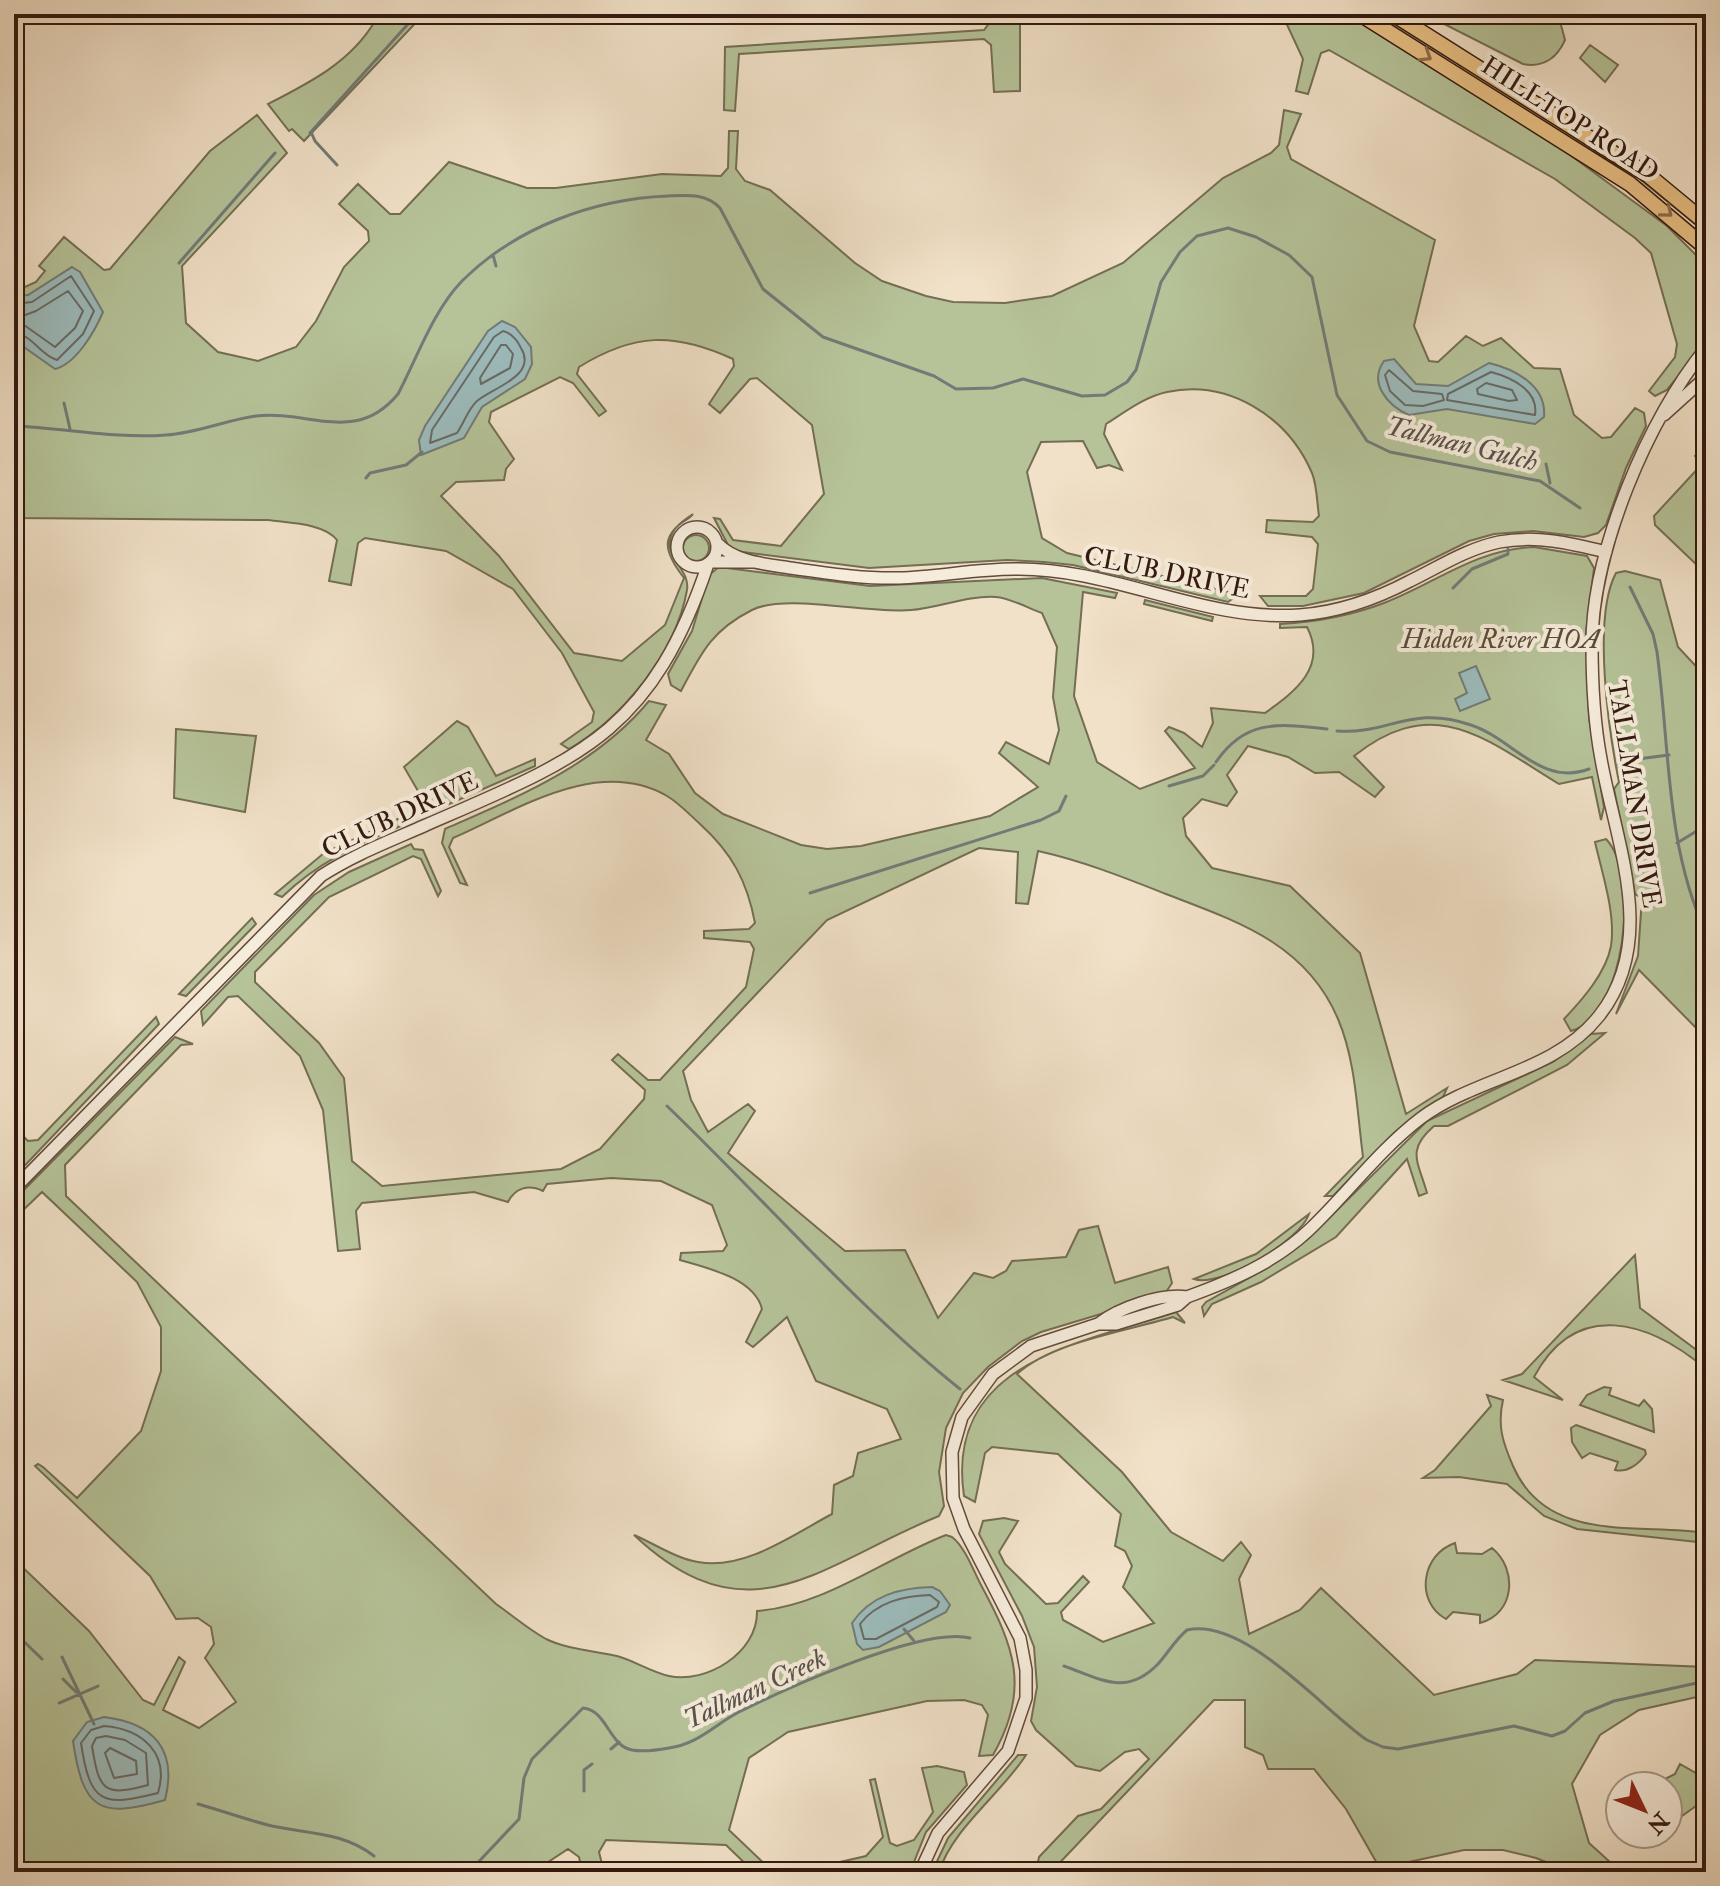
<svg xmlns="http://www.w3.org/2000/svg" width="1720" height="1886" viewBox="0 0 1720 1886" font-family="'IM FELL Double Pica',serif">
  <style>
    .green { fill: #b6c399; stroke: #746e54; stroke-width: 2 }
    .water { fill: #9cbcbd; stroke: #727b77; stroke-width: 2 }
    .lines { fill: none; stroke-linecap: round; stroke-linejoin: round }
    .shore { stroke: #686a66; stroke-width: 2 }
    .stream { stroke: #727b77; stroke-width: 3 }
    .minor-casing { stroke: #624b3d; stroke-width: 14 }
    .major-casing { stroke: #33190f; stroke-width: 17 }
    .minor { stroke: #f6ecdb; stroke-width: 11 }
    .major { stroke: #e8c084; stroke-width: 14 }
    .oneway { stroke: #8e6c4a }
    .labels { text-anchor: middle; dominant-baseline: central; stroke-width: 8; stroke-linejoin: round; paint-order: stroke }
    .street-label { font-size: 26px; fill: #33190f; stroke: #f6ecdb }
    .park-label { font-size: 26px; font-style: italic; fill: #5a4c38; stroke: #f6ecdb }
    .water-label { font-size: 28px; font-style: italic; fill: #58524c; stroke: #f6ecdb }
  </style>
  <rect width="100%" height="100%" fill="#f1e1c8"/>
  <filter id="stains"><feTurbulence type="fractalNoise" baseFrequency=".0025" numOctaves="4"/><feColorMatrix values="0 0 0 0 .2 0 0 0 0 .09 0 0 0 0 .02 0 0 0 .5 -.17"/></filter>
  <radialGradient id="worn" r=".72"><stop offset=".6" stop-color="#630" stop-opacity="0"/><stop offset="1" stop-color="#630" stop-opacity=".3"/></radialGradient>
  <path class="green" d="M372 14H424L304 141 292 129 289 131 268 104C309 83 351 62 375 21Z
    M989 14H1020V91L994 92 991 45 984 39 739 54 735 111 724 110 725 47 984 30 990 22Z
    M1282 14H1349L1562 149 1667 226 1706 265V342L1667 390 1655 396 1649 391 1675 357 1677 344 1651 253 1635 238 1555 179 1329 50 1321 53 1308 94 1296 91 1303 59Z
    M1371 14H1382L1634 172 1682 209 1706 233 1636 176 1564 135Z
    M1441 14H1558L1565 40C1557 58 1543 68 1523 64L1444 24 1439 18Z
    M1590 45 1618 65 1605 82 1580 58Z
    M1284 110 1301 114 1287 147 1291 159 1435 240 1414 326 1429 361 1438 362 1466 336 1483 346 1501 338 1534 368 1560 369 1574 415 1602 438 1611 437 1635 408 1644 413 1646 426 1626 468 1606 525 1598 533 1584 537 1533 531 1494 534 1469 541 1364 593 1303 606H1268L1260 596H1306L1313 589 1318 544 1312 537 1266 532 1267 520 1313 522 1319 516C1317 503 1317 485 1312 473 1288 417 1229 379 1167 392 1144 397 1125 412 1106 424L1104 434 1122 470 1109 465 1097 468 1083 441 1041 442 1027 472 1042 538 1067 553 1232 593 1240 587 1239 594 1228 602 1073 565 1044 562 1007 560 869 568 735 551 728 545 714 518 720 519 733 540 781 546 824 494 812 425 757 378 750 379 720 413 709 404 734 366 733 359C674 332 634 333 579 367L577 374 606 411 599 416 573 383 560 377 491 412 489 422 514 459 506 469 504 480 456 482 441 496 499 556 574 653 622 661 665 625 684 578C660 547 662 534 693 514 688 520 680 522 675 529 657 555 691 567 687 590 676 653 622 718 569 749L561 744 592 722 594 712 562 653 513 589 446 551 365 538 358 543 351 585 329 581 337 540C324 523 288 523 268 520L14 518V283L25 287 36 282 45 271 39 266 64 237 104 270 110 269 210 151 257 115 287 153 182 266 186 323 218 352 258 361 296 347 316 321 344 267 369 241 368 231 339 204 358 184 390 214H400L449 162 527 188H556L662 174 721 176 728 168 729 131H738L736 169 745 181 770 190 855 263 882 281 926 296 953 302 1005 303 1052 296 1123 263 1223 178 1271 153 1279 145Z
    M1706 444V565L1701 569 1655 525 1654 516 1703 463 1695 456Z
    M683 548a13 13 0 1 1 26 0a13 13 0 1 1-26 0Z
    M1534 547 1587 556 1594 568 1586 633 1589 718 1604 807 1601 820 1592 777 1559 784C1485 739 1435 692 1354 756L1384 787 1375 797 1339 772 1315 773 1288 757 1248 746 1227 775 1237 792 1227 806 1202 799 1183 818 1186 836 1212 868 1290 886 1360 953 1406 1114 1447 1088 1443 1097 1395 1132 1333 1196H1325L1363 1157C1357 1112 1356 1061 1338 1019 1306 943 1236 921 1166 894 1123 877 1083 861 1038 851L1028 904 1016 903 1018 852 979 848 827 920 683 1071 691 1100 708 1132 748 1104 755 1111 728 1153 845 1251 905 1250 938 1318 974 1273 993 1278 1006 1271 1012 1261 1066 1257 1079 1230 1098 1226 1115 1283 1168 1267 1172 1283 1164 1295 1041 1332 1022 1341 988 1367 963 1393 946 1428 939 1472 944 1506 939 1516C820 1564 750 1644 634 1535 653 1543 677 1559 698 1562 744 1571 794 1534 832 1514L834 1485 853 1476 858 1453 901 1439 887 1409 816 1381 787 1317 753 1347 746 1342 762 1309C754 1278 707 1268 680 1260L681 1253 723 1251 727 1245 712 1205 661 1181 611 1178 547 1184 543 1191C528 1184 515 1188 508 1202L474 1192 362 1203 356 1211 360 1249 338 1251 323 1110 300 1056 238 996 228 997 203 1025 201 1011 314 895 349 872 411 844 414 849 423 850 441 891 438 896 421 859 413 856 329 897 255 972V982L319 1043 344 1078 352 1161 382 1186 561 1169 600 1149 644 1099 645 1090 612 1060 618 1054 648 1080H660L746 987 754 949 750 942 704 938V931L749 929 755 923C747 881 732 853 700 824 690 815 679 803 667 796 598 756 517 810 453 838L449 847 467 885 460 883 442 843 445 829C520 796 596 765 649 701L666 705 646 740 669 754 695 793 723 814 801 845 827 849 861 846 990 816 1038 787 999 753 1006 742 1049 764 1059 730 1053 697 1057 647 1042 613C1028 608 1010 598 996 597 968 595 938 608 911 610 867 614 786 593 752 610 712 630 701 653 681 691L671 685 668 674 692 631 709 575 719 567 870 586 1042 578 1117 593 1115 598 1083 592 1074 696 1097 762 1140 789 1195 768 1165 731 1169 727 1184 733 1202 747 1213 723 1211 708 1265 713C1294 692 1328 668 1307 627L1280 628V624C1316 622 1350 616 1384 603 1436 583 1476 549 1534 547Z
    M1625 571 1660 580 1678 647 1706 677V1038L1639 970 1616 1014 1638 956 1642 898 1635 894 1614 789 1619 782C1609 733 1592 617 1616 573Z
    M1145 600 1213 617 1212 621 1144 604Z
    M457 721 468 727 496 776 535 759V766L438 809 425 803 404 767Z
    M176 729 256 736 245 812 174 798Z
    M402 817 403 825C357 845 318 862 282 897L275 894 324 853Z
    M1606 839C1640 874 1626 1016 1571 1031L1564 1019C1582 1000 1606 973 1611 946 1616 914 1602 873 1595 842Z
    M252 918 256 924 186 996 179 994Z
    M156 1017 159 1024 14 1177V1127L28 1141 38 1140Z
    M1605 1033 1567 1065 1448 1126H1434C1406 1150 1418 1161 1427 1193L1419 1196 1407 1159 1336 1237 1261 1282 1212 1304 1204 1316 1202 1307 1206 1302 1267 1268 1308 1239 1427 1121 1553 1062 1591 1034Z
    M175 1037 193 1044 181 1045 65 1165 66 1196 496 1604C512 1615 528 1629 546 1639 566 1649 595 1651 617 1656 635 1661 651 1672 669 1676 706 1684 758 1653 757 1611 824 1606 884 1559 946 1535L952 1537C965 1547 973 1570 981 1585 1014 1646 1031 1689 993 1755L979 1756 988 1715 982 1705 964 1700 927 1701 788 1732 749 1758 729 1830 773 1872H754L726 1845 606 1840 599 1852 604 1872H582L579 1857 568 1849 533 1872H14V1559L89 1631 143 1700 154 1705 179 1657 185 1662 163 1710 199 1728 236 1702 205 1658 214 1644 211 1627 198 1618 176 1619 150 1576 35 1466 38 1464 43 1467 77 1498 141 1431 161 1371V1327L137 1282 42 1192 14 1219V1200Z
    M1309 1214C1300 1241 1221 1288 1194 1279L1256 1254Z
    M1635 1255 1640 1308 1706 1357V1369C1649 1321 1576 1298 1534 1377L1563 1400 1503 1380 1522 1374Z
    M1176 1312 1185 1323 1173 1317C1127 1331 1052 1342 1017 1374L1122 1472 1171 1532 1223 1561 1241 1542 1251 1555 1239 1579 1249 1634 1300 1610 1321 1588 1434 1695 1517 1674 1535 1660 1706 1667V1695L1639 1710 1600 1735 1572 1784 1589 1843 1621 1872H1571L1536 1858 1503 1850H1464L1404 1863 1406 1872H1382L1346 1809 1314 1769H1268L1263 1755 1245 1747V1700H1214L1051 1872H1036L1039 1857 1078 1816 1101 1809 1149 1759 1139 1749 1125 1752 1100 1771 1076 1766 1036 1730 1031 1721 1037 1687 1034 1647 1022 1616 979 1534 983 1521 1004 1518 1018 1521 999 1552 1005 1564 1046 1604 1058 1603 1083 1576 1089 1582 1061 1612 1063 1620 1103 1642 1154 1623 1123 1587 1132 1566 1125 1551 1115 1546 1121 1514 1058 1454 992 1447 985 1453 975 1502 964 1496C944 1362 1081 1343 1176 1312Z
    M1604 1387 1611 1388 1609 1395 1639 1406 1644 1400 1652 1409 1654 1432 1580 1405 1587 1395Z
    M1487 1395 1503 1400C1497 1426 1503 1443 1513 1466 1547 1544 1636 1523 1706 1533V1543L1577 1529 1544 1516 1507 1484 1459 1477 1423 1478 1435 1470 1491 1406Z
    M1576 1425 1645 1450 1646 1454C1639 1464 1627 1473 1615 1470L1618 1462 1590 1453 1582 1458 1572 1442 1571 1428Z
    M1455 1543 1457 1553 1482 1554 1492 1548C1518 1569 1515 1614 1480 1623V1615L1453 1612 1446 1619C1414 1601 1422 1554 1455 1543Z
    M1018 1755H1026C1001 1794 952 1829 939 1872H932L948 1838Z
    M1680 1764 1701 1776 1706 1787 1702 1812 1696 1806 1668 1826V1786H1645L1651 1777 1655 1784 1675 1774Z
    M937 1766 964 1772 967 1785 926 1832 910 1872H796L866 1856 883 1837 870 1780 875 1779 890 1843 897 1846 914 1840 933 1812 922 1768Z"/>
  <path class="water" d="M72 267 80 272 103 312C95 331 76 364 55 369L14 340V296L28 295Z
    M502 321 515 327 531 347 532 364 525 379 482 407 464 438 421 455 419 440 425 426 488 331Z
    M1394 359 1416 384 1448 386 1489 363C1514 369 1547 385 1544 417L1535 424 1447 409 1409 415C1388 406 1368 383 1384 361Z
    M1476 666 1490 699 1460 711 1455 699 1467 693 1459 673Z
    M932 1587 940 1591 950 1605 946 1612 879 1647 863 1650 857 1644 852 1623C871 1595 900 1588 932 1587Z
    M104 1717C153 1723 178 1749 165 1800 99 1819 83 1810 73 1741L87 1722Z"/>
  <g class="lines">
    <path class="shore" d="M14 304 32 302 71 276 94 311 83 334 57 360C40 355 33 335 14 333
      M14 315 17 318 36 311 68 291 83 311 75 328 55 347 17 320 14 323
      M503 331C511 333 517 340 521 348 538 376 492 388 477 401 468 409 464 423 457 433L430 443 432 430 494 337Z
      M501 345H506L513 354 510 368 481 384 480 378Z
      M1389 370 1413 391 1442 394 1444 400 1423 406 1405 405 1390 391 1385 375Z
      M1491 372C1510 377 1539 390 1535 415L1447 400 1448 394Z
      M1486 383 1512 390 1517 400 1509 401 1478 394 1477 389Z
      M930 1595 939 1602 937 1607 876 1639H864L860 1624C877 1602 903 1596 930 1595Z
      M104 1726C142 1729 170 1753 158 1793 102 1807 90 1804 81 1743L91 1730Z
      M106 1736 125 1740 146 1753 148 1785C104 1797 99 1791 92 1746L96 1738Z
      M110 1748 136 1761 137 1774 114 1778 105 1753Z"/>
    <path class="stream" d="M311 132 315 141 337 165
      M310 133 417 14
      M493 255 496 266
      M179 263 275 153
      M64 403 70 429
      M14 426C64 428 116 439 166 435 197 433 226 420 256 416 310 410 356 445 398 394 417 358 433 311 462 281 515 228 593 199 668 196 687 195 706 193 720 208L763 289 823 337 934 376 956 389 993 388 1023 379 1082 396 1105 395 1127 382 1136 370 1161 282 1180 252 1197 236 1228 228 1256 237 1289 255 1312 277 1337 395 1367 441 1390 452 1540 481 1580 508
      M1546 464 1550 483
      M366 478 370 473 406 465 422 452
      M1508 549V552
      M1630 587 1653 634 1657 652C1670 746 1665 845 1706 933
      M1453 588 1472 569 1508 554
      M1337 731C1388 735 1411 704 1471 725 1513 739 1541 787 1589 769
      M1622 761 1669 755
      M1216 762C1246 718 1280 724 1327 729
      M1169 786 1203 776 1214 765
      M1677 843 1705 826
      M810 893 1041 820 1059 811 1066 796
      M667 1106C765 1200 854 1304 960 1389
      M904 1629 914 1641
      M14 1632 42 1659
      M62 1657 94 1724
      M1064 1666C1101 1679 1126 1697 1158 1664 1168 1653 1175 1640 1187 1630 1245 1617 1323 1710 1367 1740L1383 1747 1398 1749 1514 1726 1552 1736 1565 1731 1585 1713 1614 1701 1706 1681
      M63 1679 76 1692
      M59 1703 98 1686
      M611 1749 619 1742
      M584 1791V1770L592 1764
      M198 1804C223 1811 247 1820 272 1826 309 1834 343 1832 374 1856
      M382 1866 387 1872
      M114 1872H135
      M469 1872 519 1819 524 1778 532 1759 583 1708C607 1710 609 1746 632 1750 643 1752 658 1750 669 1748 698 1744 714 1725 739 1712 785 1689 923 1626 970 1638"/>
    <defs>
      <path id="minor" d="M1664 415 1706 377
        M677 547a20 20 0 1 1 40 0a20 20 0 1 1-40 0Z
        M717 543C735 562 765 564 790 568 826 573 862 579 899 578 937 577 975 569 1014 569 1112 567 1202 622 1300 615 1339 612 1376 599 1410 581 1439 567 1466 549 1499 542 1536 535 1570 543 1606 552
        M711 562H752
        M14 1189 321 876C353 855 390 841 426 825 580 758 651 734 708 564
        M1098 1324C1119 1308 1161 1293 1187 1297
        M920 1872 938 1833 1008 1751 1026 1698V1670L1020 1638 964 1529 953 1498 952 1452 962 1417 993 1374 1031 1346 1098 1324H1116L1178 1305 1187 1297C1231 1281 1274 1263 1309 1230 1347 1194 1379 1150 1421 1118 1476 1077 1554 1073 1599 1016 1659 940 1616 844 1601 759 1594 722 1592 682 1592 644 1592 552 1648 418 1706 348"/>
      <path id="major" d="M1360 14 1630 184 1706 248
        M1393 14 1648 175 1706 223"/>
    </defs>
    <use href="#minor" class="minor-casing"/>
    <use href="#major" class="major-casing"/>
    <use href="#minor" class="minor"/>
    <use href="#major" class="major"/>
  </g>
  <defs><path id="oneway-chevron" d="M-2-3.5L2.5 0L-2 3.5" fill="none" stroke-width="1.6" stroke-linecap="round" stroke-linejoin="round" transform="scale(2)"/></defs>
  <g class="oneway">
    <use href="#oneway-chevron" transform="translate(1426 56) rotate(32)"/>
    <use href="#oneway-chevron" transform="translate(1667 212) rotate(40)"/>
  </g>
  <g class="labels">
    <g class="street-label">
      <text transform="translate(1570 119) rotate(33)">HILLTOP ROAD</text>
      <text transform="translate(1167 573) rotate(12)">CLUB DRIVE</text>
      <text transform="translate(1634 794) rotate(81)">TALLMAN DRIVE</text>
      <text transform="translate(400 815) rotate(-25)">CLUB DRIVE</text>
    </g>
    <g class="park-label">
      <text x="1501" y="640">Hidden River HOA</text>
    </g>
    <g class="water-label">
      <text transform="translate(1462 444) rotate(14)">Tallman Gulch</text>
      <text transform="translate(755 1689) rotate(-25)">Tallman Creek</text>
    </g>
  </g>
  <rect width="1720" height="1886" fill="none" stroke="#f1e1c8" stroke-width="48"/>
  <rect x="16" y="16" width="1688" height="1854" fill="none" stroke="#33190f" stroke-width="4"/>
  <rect x="24" y="24" width="1672" height="1838" fill="none" stroke="#33190f" stroke-width="2"/>
  <g transform="translate(1644 1810) rotate(133)"><circle r="38" fill="#f6ecdb" stroke="#a89889" stroke-width="2"/>
  <path d="M0-6L14 30L0 20L-14 30Z" fill="#8f2418"/>
  <text y="-12" font-size="22" font-weight="bold" text-anchor="middle" fill="#33190f">N</text>
  </g>
  <rect width="100%" height="100%" filter="url(#stains)"/>
  <rect width="100%" height="100%" fill="url(#worn)"/>
</svg>
